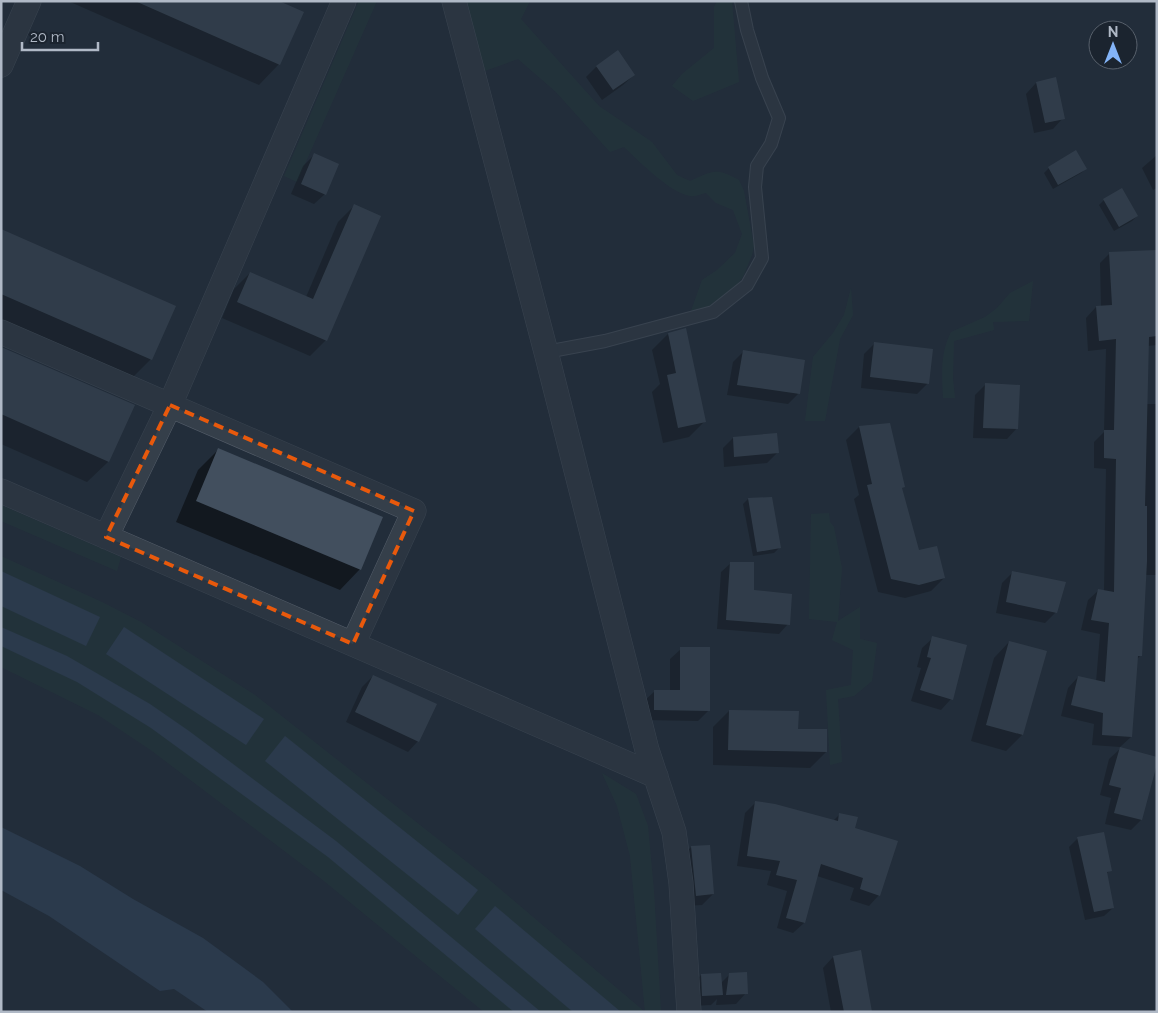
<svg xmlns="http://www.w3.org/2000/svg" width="1158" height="1013" viewBox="0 0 1158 1013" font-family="Raleway,sans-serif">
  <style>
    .green { fill: #23393b }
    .water { fill: #354962 }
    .shadow { fill: #0007 }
    .building { fill: #424f5e }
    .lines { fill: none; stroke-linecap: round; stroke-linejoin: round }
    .service-casing { stroke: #535c68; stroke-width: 14 }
    .minor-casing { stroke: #535c68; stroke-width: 25 }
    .service { stroke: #353f4a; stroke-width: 12 }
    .minor { stroke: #353f4a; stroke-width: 24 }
    .marked { fill: none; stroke: #e8590c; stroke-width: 4; stroke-dasharray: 10 6; stroke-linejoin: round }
  </style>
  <rect width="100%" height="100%" fill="#222d3a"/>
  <path class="green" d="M359 1H377L297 182 284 176Z
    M466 1H530L521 19 599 106 652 142 677 175 690 181C713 171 715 167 739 180L744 191 754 246 752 255 743 277 731 293 704 309 691 311 702 280 717 270 735 253 742 234 733 210 716 203 706 193C701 194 695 197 690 196 670 193 639 161 624 147L610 152 556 92 518 59 482 72Z
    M717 1H732L739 82 693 101 672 86 682 74 714 48V7Z
    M1033 281 1029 321 993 322 994 330 954 341 953 379 955 398H943C942 374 940 354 951 332L985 317 997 308 1010 293Z
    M851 288 853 315 840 339 825 421H805L813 357 833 333 844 315Z
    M1 505 121 557 117 571 1 521Z
    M829 513 830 522 834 527 842 568 838 621 860 607V639L877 643 872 681 854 696 838 699 842 762 830 765 826 690 851 685 853 650 832 640 837 622 809 619 811 514Z
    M1 556 102 602 141 622 255 695 486 877 645 1012 630 856 617 806 602 773 636 794 648 826 654 891 661 1012H484L324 881 152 751 98 715 1 667Z"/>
  <path class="water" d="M1 571 100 617 86 646 1 606Z
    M1 627 67 656 150 704 189 731 336 841 541 1012H514L328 857 151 728 77 682 1 646Z
    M124 627 264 719 246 745 106 654Z
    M285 736 478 890 458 915 265 761Z
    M1 827 80 866 133 899 203 938 263 982 293 1012H208L174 989 160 991 49 916 1 890Z
    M495 906 621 1012H573L475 929Z"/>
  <path class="shadow" d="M68 1H275L279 64 259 85Z
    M617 52 634 75 623 85 602 100 586 77 596 67Z
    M1055 79 1063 118 1053 129 1034 133 1026 94 1036 83Z
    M314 155 325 194 314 204 291 194 303 166Z
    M1157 155V188L1153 190 1142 168Z
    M1049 168 1086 169 1081 173 1053 189 1044 173Z
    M1104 200 1137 216 1132 221 1114 231 1099 205Z
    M354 206 326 340 310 356 222 318 234 289 250 273 306 297 338 222Z
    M1 230 174 307 150 360 130 380 1 324Z
    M1157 251V345L1147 346 1146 404H1157V575H1144L1141 655 1136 660 1131 737 1120 747 1092 745 1094 724 1061 716 1068 688 1078 677 1096 682 1100 634 1081 630 1088 600 1099 590 1104 591 1106 469 1094 468V442L1104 432 1106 349 1088 351 1086 318 1096 307H1101L1100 263 1110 253Z
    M668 334 705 421 689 437 663 443 652 392 660 384 652 350Z
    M874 344 928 383 917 394 861 388 864 354Z
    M1 348 133 406 108 462 87 482 1 444Z
    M743 352 798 394 788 404 727 395 733 362Z
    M985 385 1017 428 1007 439 973 438 975 395Z
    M859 427 904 487 901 489 918 552 944 578 931 591 905 598 878 592 854 499 859 495 846 440Z
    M733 438 777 453 767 463 724 467 723 448Z
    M219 449 360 569 340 590 176 522 198 470Z
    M748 499 779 548 774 553 753 556 743 504Z
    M731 563 752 591 788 624 779 634 717 629 721 572Z
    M1012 573 1056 612 1045 623 996 613 1002 583Z
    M933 638 951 699 941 710 911 701 921 668 917 667 922 648Z
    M1009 642 1022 735 1006 751 971 741 994 658Z
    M681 649 709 710 698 721 644 720V701L655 691H670V659Z
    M373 676 418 741 408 752 346 722 362 687Z
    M729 711 797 730 826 752 810 768 713 765V727Z
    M1120 749 1141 820 1131 830 1105 824 1111 798 1100 795 1109 759Z
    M755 803 833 821 840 814 854 829 879 895 869 906 850 900 854 888 817 876 804 923 793 933 777 928 787 891 767 885 771 871 737 866 745 813Z
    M1078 838 1110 870 1106 874 1113 908 1104 916 1085 920 1069 847Z
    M691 847 713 894 702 905 685 906 681 858Z
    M833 957 871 1012H831L823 968Z
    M730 974 746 993 736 1004 716 1005 717 999 711 1005 692 1006 691 986 701 975 721 983Z"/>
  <path class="building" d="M135 1H279L304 12 280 65Z
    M618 50 635 75 613 90 596 66Z
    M1056 77 1065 119 1045 123 1036 82Z
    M1076 150 1087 169 1058 185 1048 167Z
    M314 153 339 164 326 195 301 184Z
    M1122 188 1138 216 1119 227 1103 199Z
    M354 204 381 216 327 341 237 302 250 272 313 299Z
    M1 229 176 306 152 360 1 294Z
    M1157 250V336L1149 337 1145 506H1147V561L1142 656H1138L1132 737 1102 735 1103 713 1071 705 1078 676 1105 682 1109 623 1091 620 1098 589 1114 592 1116 459 1104 458V430H1114L1116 339 1099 341 1096 306 1112 305 1109 252Z
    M686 328 706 422 678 428 667 375 676 373 668 333Z
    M874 342 933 349 929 384 870 377Z
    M1 347 135 405 109 462 1 414Z
    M743 350 805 360 800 394 737 385Z
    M985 383 1020 385 1018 429 983 428Z
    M890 423 905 487 902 488 919 550 937 546 945 578 919 585 891 579 867 485 872 484 859 426Z
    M777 433 779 453 734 457 733 437Z
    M218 448 383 517 361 570 196 501Z
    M772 497 781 548 757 552 748 498Z
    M730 562H754V590L792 594 790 625 726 620Z
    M1012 571 1066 582 1057 613 1006 602Z
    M932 636 967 645 953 700 920 690 931 658 927 657Z
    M1009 641 1047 651 1023 735 986 725Z
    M680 647H710V711L654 710V690H680Z
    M373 675 437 704 419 742 355 712Z
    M729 710 799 711 798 729H827V752L728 750Z
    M1120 747 1157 757V764L1142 820 1114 813 1121 788 1109 785Z
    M755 801 775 804 838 821 839 813 858 817 855 828 898 841 880 896 860 889 863 878 821 864 805 923 786 918 797 880 776 875 780 861 747 856Z
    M1104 832 1112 871 1107 872 1114 908 1094 912 1077 837Z
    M710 845 714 894 696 896 691 846Z
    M861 950 872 1012H844L833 956Z
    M747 972 748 994 726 995 729 973Z
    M721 973 723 995 702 996 701 974Z"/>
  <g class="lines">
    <defs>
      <path id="service" d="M546 352 605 341 713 312 747 285 762 258 755 187 757 166 771 144 779 118 762 78 747 30 741 1"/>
      <path id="minor" d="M454 1 546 352 647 750 674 832 681 883 689 1012
        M1 65 29 1
        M1 332 414 511 353 644
        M1 491 656 776
        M106 537 170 405 344 1"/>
    </defs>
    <use href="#service" class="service-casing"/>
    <use href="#minor" class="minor-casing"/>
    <use href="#service" class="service"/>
    <use href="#minor" class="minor"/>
  </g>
  <path d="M0 0H1158V1013H0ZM170 405 414 511 353 644 106 537Z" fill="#222d3a" fill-opacity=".55" fill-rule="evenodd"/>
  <path class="marked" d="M170 405 414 511 353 644 106 537Z"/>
  <rect width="1158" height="1013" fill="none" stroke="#b0b9c6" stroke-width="5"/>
  <g transform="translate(1113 45)"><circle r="24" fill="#1b242f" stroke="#57606b"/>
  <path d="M0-4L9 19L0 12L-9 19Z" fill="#83b4f8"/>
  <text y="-8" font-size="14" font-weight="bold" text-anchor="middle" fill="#b0b9c6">N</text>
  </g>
  <path d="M22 42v8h76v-8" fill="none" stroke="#b0b9c6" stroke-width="2.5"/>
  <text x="30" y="42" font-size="15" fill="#b0b9c6" stroke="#1b242f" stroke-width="4" paint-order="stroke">20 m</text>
</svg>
